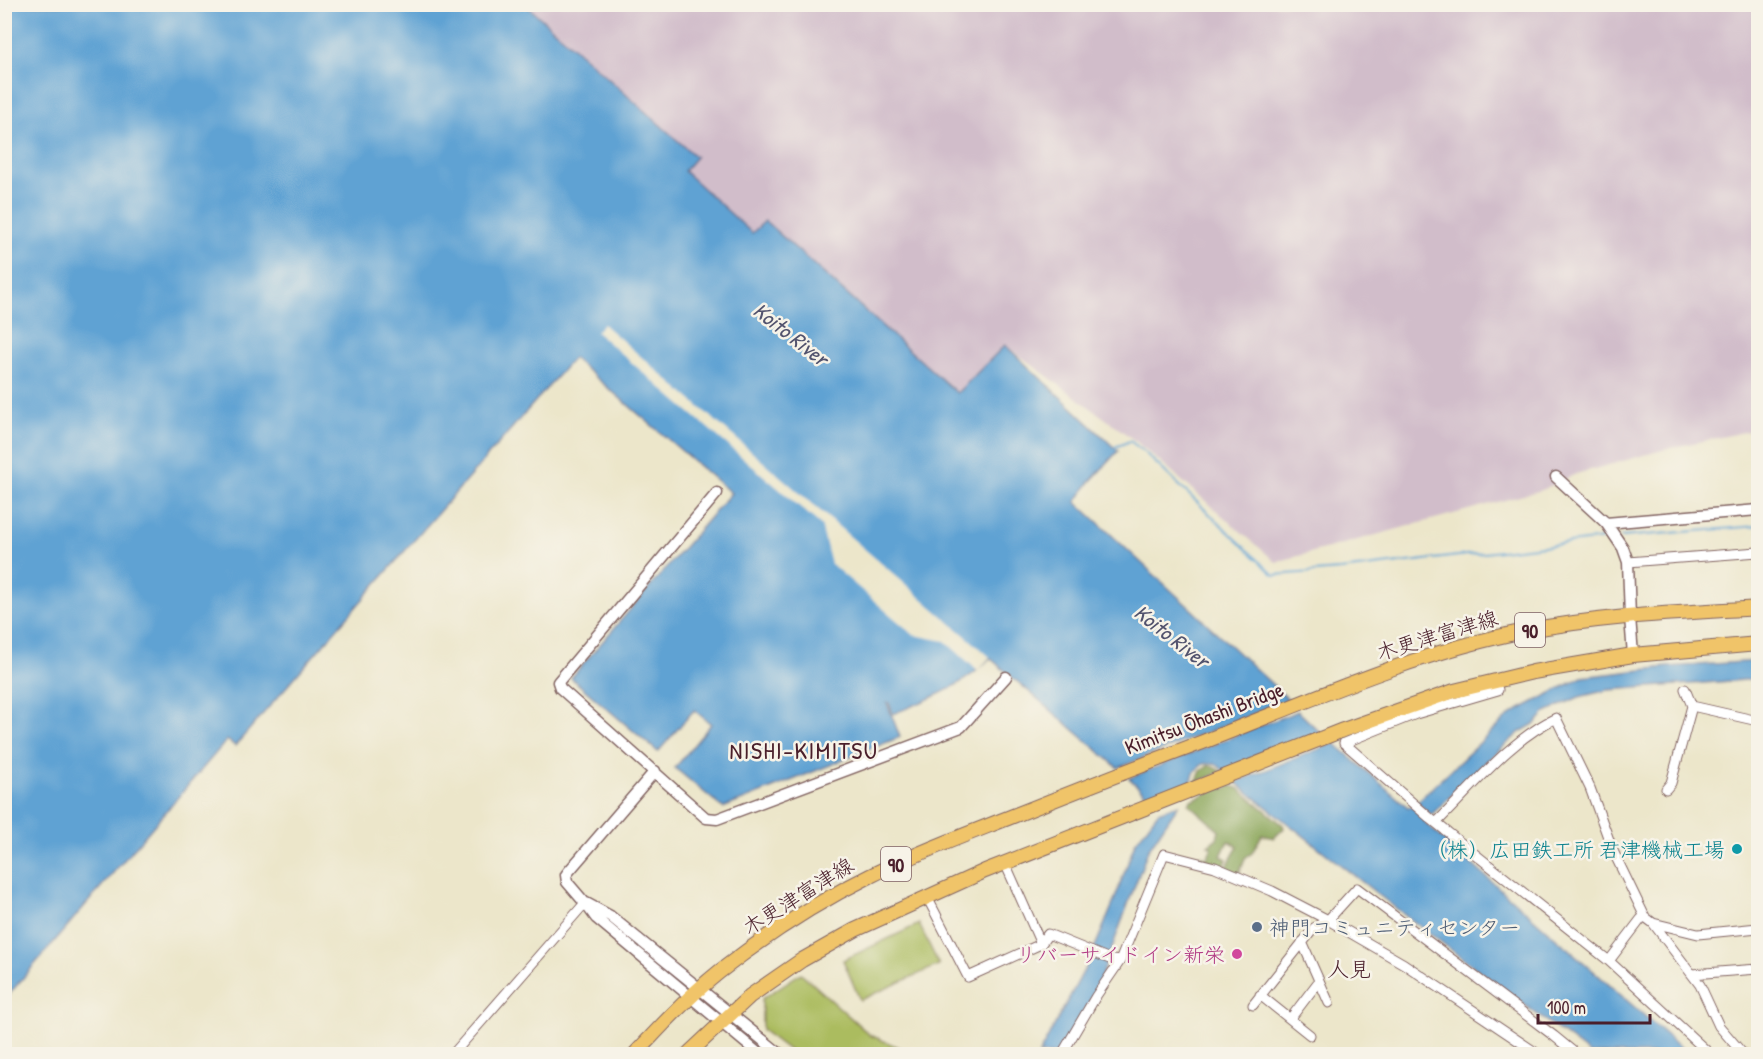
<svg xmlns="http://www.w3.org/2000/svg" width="1763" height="1059" viewBox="0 0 1763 1059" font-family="'Patrick Hand','Klee One',sans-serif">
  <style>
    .industrial { fill: #d1bdca }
    .green { fill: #abbc5f; stroke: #7a6e45; stroke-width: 1.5 }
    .forest { fill: #88a456; stroke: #696240; stroke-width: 1.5 }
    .water { fill: #5ea2d3; stroke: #54607f; stroke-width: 1.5 }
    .pier { fill: #ece6ca }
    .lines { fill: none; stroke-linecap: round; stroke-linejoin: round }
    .stream { stroke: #5ea2d3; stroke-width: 2 }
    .minor-casing { stroke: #836563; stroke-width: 11 }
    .tertiary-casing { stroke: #836563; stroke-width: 13 }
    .primary-casing { stroke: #836563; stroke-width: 16 }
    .minor { stroke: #fff; stroke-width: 9 }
    .tertiary { stroke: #fff; stroke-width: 10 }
    .primary { stroke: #f0c469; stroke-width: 14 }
    .culture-dot { fill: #0f9aa8; stroke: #f7f3e8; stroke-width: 2 }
    .service-dot { fill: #5c6f8a; stroke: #f7f3e8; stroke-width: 2 }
    .hotel-dot { fill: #d1479c; stroke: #f7f3e8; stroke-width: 2 }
    .labels { text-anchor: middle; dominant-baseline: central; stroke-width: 5; stroke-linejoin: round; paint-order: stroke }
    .shield { fill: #f7f3e8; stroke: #7e5f64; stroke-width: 1.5 }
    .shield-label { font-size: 20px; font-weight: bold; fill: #4a1f2b }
    .street-label { font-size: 21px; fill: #4a1f2b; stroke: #f7f3e8 }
    .culture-label { font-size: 21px; fill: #0d838f; stroke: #f7f3e8; text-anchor: end }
    .service-label { font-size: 21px; fill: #4e5e75; stroke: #f7f3e8; text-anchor: start }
    .hotel-label { font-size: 21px; fill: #b23c85; stroke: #f7f3e8; text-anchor: end }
    .water-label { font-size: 22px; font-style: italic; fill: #52536e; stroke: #f7f3e8 }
    .neighbourhood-label { font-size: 22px; fill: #4a1f2b; stroke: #f7f3e8 }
    .quarter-label { font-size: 24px; letter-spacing: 1.5px; fill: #4a1f2b; stroke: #f7f3e8 }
  </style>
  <rect width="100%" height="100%" fill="#f7f3e8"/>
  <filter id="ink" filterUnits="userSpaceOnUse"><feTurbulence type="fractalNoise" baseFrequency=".0167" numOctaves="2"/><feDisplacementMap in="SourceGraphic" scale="12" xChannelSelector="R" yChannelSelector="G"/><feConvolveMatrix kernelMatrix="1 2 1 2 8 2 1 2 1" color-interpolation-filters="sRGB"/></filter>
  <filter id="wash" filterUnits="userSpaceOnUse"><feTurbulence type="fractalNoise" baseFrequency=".008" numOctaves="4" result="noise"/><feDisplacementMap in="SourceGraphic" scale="24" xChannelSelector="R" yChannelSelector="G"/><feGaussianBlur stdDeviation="1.35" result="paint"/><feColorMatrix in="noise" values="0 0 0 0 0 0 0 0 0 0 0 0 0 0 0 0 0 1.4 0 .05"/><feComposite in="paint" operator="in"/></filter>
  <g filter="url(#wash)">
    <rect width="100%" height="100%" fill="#ece6ca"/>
    <path class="industrial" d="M526 5H1758V429L1670 448 1576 474 1542 490 1276 562 1137 442 1005 345 958 393 765 221 753 233 684 171 695 157Z"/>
    <path class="green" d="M919 924 939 965 860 1000 843 960Z
      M801 973 870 1035 910 1052 908 1054H794L762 1030V999Z"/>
    <path class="forest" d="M1208 766H1213L1221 772 1196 782 1201 771Z
      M1223 786V789L1231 786 1238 788 1283 825 1284 828 1274 838 1262 835 1252 853 1245 858 1239 874 1226 868 1238 846 1228 841 1221 856 1227 859 1223 868 1200 858 1201 855 1207 858 1212 847 1208 845 1217 838 1219 831 1189 804 1191 800Z"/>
    <path class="water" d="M5 5H526L696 157 684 171 752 233 765 221 957 393 1005 345 1118 451 1089 483 1076 502 1289 700 1118 768 990 658C964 687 928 699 893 714L889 703H887L900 737 723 808 675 768 711 724 694 710 658 752 571 678 731 493 573 358 235 746 227 740 5 999Z
      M1758 661V679L1608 690 1579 697 1546 712 1536 723 1520 732 1486 762 1431 815 1417 802 1505 719 1515 712 1582 677 1668 667Z
      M1298 711 1321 733 1224 771 1215 763 1203 764 1195 771 1190 784 1151 799 1129 778Z
      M1334 743 1409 808 1412 806 1427 819 1425 823 1688 1054H1590L1389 903 1235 782Z
      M1179 804 1148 850 1095 994 1058 1054H1039L1089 961 1113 904 1135 843 1158 812Z"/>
    <path class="pier" d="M603 324 990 657 978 671 945 641 914 635 831 564 821 525 596 332Z
      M1335 740 1337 741 1232 783V781Z"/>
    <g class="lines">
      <path class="stream" d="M1115 447 1130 441 1142 450 1274 575 1340 570 1612 538
        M1621 537 1758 526"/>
    </g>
  </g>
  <g filter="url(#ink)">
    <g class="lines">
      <defs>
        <path id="minor" d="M1628 562 1758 552
          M1495 681 1498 690 1416 714 1344 743 1431 819 1609 961 1710 1054
          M1685 689 1692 706 1758 721
          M1666 789 1671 783 1692 706
          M1436 823C1472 788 1511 739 1556 718L1590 788 1613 851 1645 917 1653 923 1700 985 1719 1026 1743 1054
          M1005 863 1041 944
          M927 897 968 977 1041 944 1048 934 1112 960 1120 961
          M1653 923 1698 934 1758 928
          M1302 942 1329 1003
          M1609 961 1641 919 1645 917
          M1692 974 1758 969
          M1260 995 1310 1035
          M1253 1005 1314 928 1328 920 1357 888 1554 1036 1576 1054
          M1290 1019 1319 981
          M453 1054 585 903
          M1062 1054 1096 996 1120 961 1164 854 1215 867 1272 891 1328 920 1404 964 1538 1054"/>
        <path id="tertiary" d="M1556 477 1606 523 1623 548 1628 562 1630 617 1633 655
          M717 493 558 682 560 688 706 818 717 819 961 727 1006 677
          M1606 523 1758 510
          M655 771 569 871 566 875 567 882 585 903 596 918 759 1054
          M586 903 610 916 780 1054"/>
        <path id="primary" d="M635 1054C661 1026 688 997 719 972 765 936 817 902 870 876 916 853 965 835 1013 816 1076 791 1139 766 1203 742 1308 701 1414 653 1525 631 1601 616 1680 613 1758 608
          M688 1054 750 996 802 960 855 930 985 871 1343 730 1454 691 1533 672 1633 655 1758 644"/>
      </defs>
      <use href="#minor" class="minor-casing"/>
      <use href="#tertiary" class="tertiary-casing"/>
      <use href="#primary" class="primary-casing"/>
      <use href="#minor" class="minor"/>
      <use href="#tertiary" class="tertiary"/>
      <use href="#primary" class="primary"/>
    </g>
  </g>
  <circle class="culture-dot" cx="1737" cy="849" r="6"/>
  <circle class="service-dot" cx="1257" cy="927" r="6"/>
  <circle class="hotel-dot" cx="1237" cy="954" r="6"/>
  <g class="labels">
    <g class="shield">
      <rect x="1515" y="613" width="30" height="34" rx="4.5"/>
      <rect x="881" y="847" width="30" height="34" rx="4.5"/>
    </g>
    <g class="shield-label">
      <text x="1530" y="630">90</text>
      <text x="896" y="864">90</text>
    </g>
    <g class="street-label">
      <text transform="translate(1437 635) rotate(-17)">木更津富津線</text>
      <text transform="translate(1204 718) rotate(-21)">Kimitsu Ōhashi Bridge</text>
      <text transform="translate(798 896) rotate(-32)">木更津富津線</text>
    </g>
    <g class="culture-label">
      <text x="1725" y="849">（株）広田鉄工所 君津機械工場</text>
    </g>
    <g class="service-label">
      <text x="1269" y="927">神門コミュニティセンター</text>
    </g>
    <g class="hotel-label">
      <text x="1225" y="954">リバーサイドイン新栄</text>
    </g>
    <g class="water-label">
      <text transform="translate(791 334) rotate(38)">Koito River</text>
      <text transform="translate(1172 636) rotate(38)">Koito River</text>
    </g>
    <g class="neighbourhood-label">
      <text x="1349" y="969">人見</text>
    </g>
    <g class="quarter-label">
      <text x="804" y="750">NISHI-KIMITSU</text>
    </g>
  </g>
  <rect width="1763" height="1059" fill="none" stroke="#f7f3e8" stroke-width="24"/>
  <path d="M1538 1014v9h112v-9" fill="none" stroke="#4a1f2b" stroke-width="3"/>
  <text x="1547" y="1014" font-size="18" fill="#4a1f2b" stroke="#f7f3e8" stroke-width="4.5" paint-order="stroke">100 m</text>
</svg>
